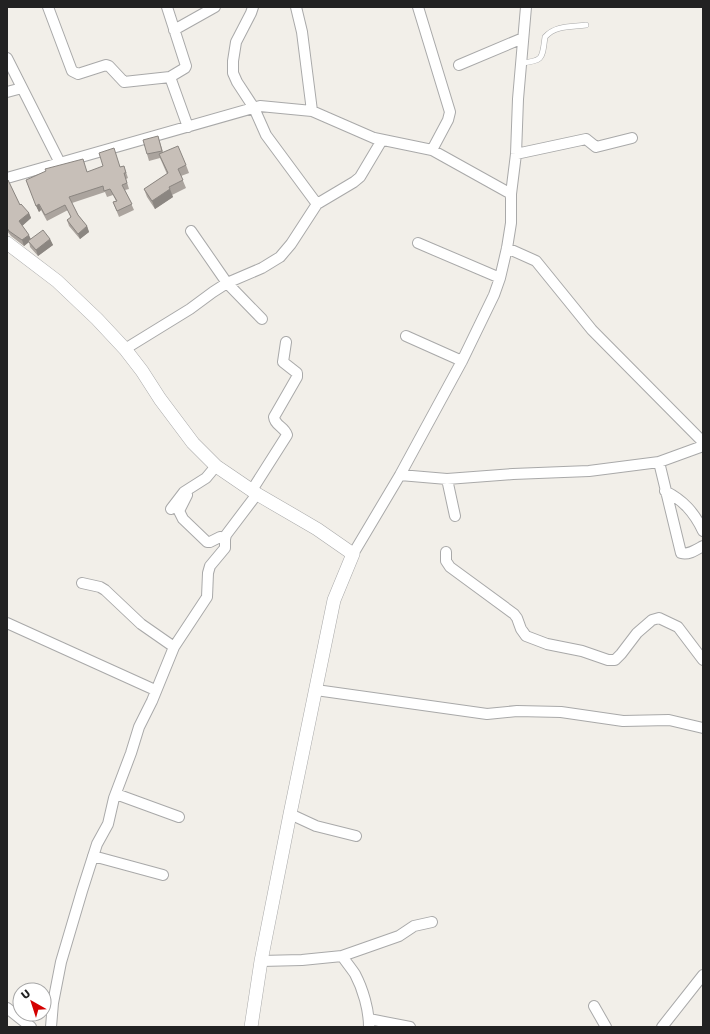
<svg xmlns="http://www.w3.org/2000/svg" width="710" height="1034" viewBox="0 0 710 1034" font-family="'Golos Text',sans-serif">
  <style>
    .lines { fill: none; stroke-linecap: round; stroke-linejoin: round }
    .service-casing { stroke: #a9a9a9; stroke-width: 6 }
    .minor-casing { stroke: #a9a9a9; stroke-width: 12 }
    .tertiary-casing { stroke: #a9a9a9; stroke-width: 14 }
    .service { stroke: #fff; stroke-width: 5 }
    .minor { stroke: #fff; stroke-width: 10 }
    .tertiary { stroke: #fff; stroke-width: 13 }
    .wall { fill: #aba49e }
    .shaded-wall { fill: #8b8681 }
    .building { fill: #c7bfb8; stroke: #8b8681 }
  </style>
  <rect width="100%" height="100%" fill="#f2efe9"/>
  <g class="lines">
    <defs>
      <path id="service" d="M521 63C544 61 542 58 545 37 555 25 572 27 586 25"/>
      <path id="minor" d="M48 7 72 71 78 74 106 65 109 66 124 82 170 77 188 127
        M167 7 186 66 185 68 170 77
        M253 7 251 13 236 42 233 61V73L237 82 254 108 266 135 317 204
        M296 7 302 32 312 111
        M418 7 450 112 448 120 432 150
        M174 30 215 7
        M7 58 60 163
        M459 65 523 38
        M7 92 22 88
        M516 154 586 139 596 147 632 138
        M7 178 260 106 312 111 374 138 432 150 511 194
        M191 231 227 283 262 319
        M418 243 500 278
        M507 248 536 261 592 330 703 442
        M406 336 462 361
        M125 349 190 309 213 292 227 283 262 268 280 257 291 244 317 204 354 182 360 177 382 140
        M659 462 681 553C689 555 696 550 703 546
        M400 475 447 479 513 474 589 471 659 462 703 446
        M447 479 455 516
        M252 490 287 435C284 426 275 426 274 417L297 377V373L283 362 286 342
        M665 491C683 500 694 512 703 531
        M184 492 187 495 179 511 183 519 207 542H210L220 537 225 538
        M171 509 184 492 206 478 216 466
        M446 552V561L450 567 514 614 517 618 521 629 526 636 547 644 582 651 608 660H615L621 654 637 633 652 620 659 618 678 627 703 660
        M353 554 400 475 462 361 494 295 500 278 507 248 511 223V194L516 154 518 99 526 7
        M82 583 100 587 105 590 141 624 174 647 207 597 208 573 210 566 225 548V539L226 535 257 494
        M7 623 155 690
        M316 690 487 714 517 711 561 712 623 721 669 720 703 728
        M116 794 179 817
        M290 814 316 826 356 836
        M93 856 163 875
        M342 956 399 936 414 926 432 922
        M261 961 302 960 342 956C346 962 351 968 355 974 363 989 369 1010 369 1027
        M594 1006 606 1027
        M7 1008 31 1027
        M369 1019 410 1027
        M51 1027 53 1003 61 962 82 891 97 844 108 824 114 798 131 753 139 727 152 701 174 647
        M662 1027 703 975"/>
      <path id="tertiary" d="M7 243 57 281 97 319 125 349 142 371 160 399 193 443 216 466 257 494 317 529 353 554 334 600 290 814 261 961 251 1027"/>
    </defs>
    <use href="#service" class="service-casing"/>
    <use href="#minor" class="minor-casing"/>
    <use href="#tertiary" class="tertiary-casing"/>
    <use href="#service" class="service"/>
    <use href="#minor" class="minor"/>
    <use href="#tertiary" class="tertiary"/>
  </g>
  <path class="wall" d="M158 136 163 152 186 165 189 173 181 176 186 188 172 195 173 197 155 209 147 197 144 189 167 174 160 158 149 161 147 154Z
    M124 166 128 178 126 179 129 189 125 190 134 210 119 217 113 202 116 201 113 195 107 197 105 192 72 203 78 215 87 226 89 232 80 239 69 226 67 220 71 218 68 210 47 221 41 210 39 212 26 180 87 172 120 167Z
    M7 180 20 205 29 213 31 218 22 226 31 239H50L53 245 38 256 30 247 29 242 24 246 11 236 7 231Z"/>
  <path class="shaded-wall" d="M170 189 173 197 155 209 152 201Z
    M39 204 41 210 39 212 36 206Z
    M29 213 31 218 21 227 19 221Z
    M87 226 89 232 80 239 78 234Z
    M29 235 31 240 28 241 29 242 24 246 22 240Z
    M50 239 53 245 38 256 36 250Z"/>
  <path class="building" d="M158 136 162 151 147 154 143 140Z
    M178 146 186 165 178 169 183 180 169 187 170 189 152 201 144 189 168 173 159 154Z
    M114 148 120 167 124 166 126 173H124L127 183 122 185 132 204 117 211 113 202 117 201 110 189 104 191 103 186 69 197 78 215 87 226 78 234 67 220 71 217 65 205 45 215 39 204 36 206 26 180 46 171 45 169 83 159 87 172 103 166 99 153Z
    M7 180H8L20 205 21 204 29 213 19 221 29 235 22 240 9 231 7 228Z
    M43 230 50 239 36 250 28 241Z"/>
  <rect width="710" height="1034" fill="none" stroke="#222222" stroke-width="16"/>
  <g transform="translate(32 1002) rotate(321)"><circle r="19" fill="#ffffff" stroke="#a7a7a7"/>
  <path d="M0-3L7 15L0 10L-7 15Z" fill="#d40000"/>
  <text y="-6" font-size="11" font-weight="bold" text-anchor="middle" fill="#222222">U</text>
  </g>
</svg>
